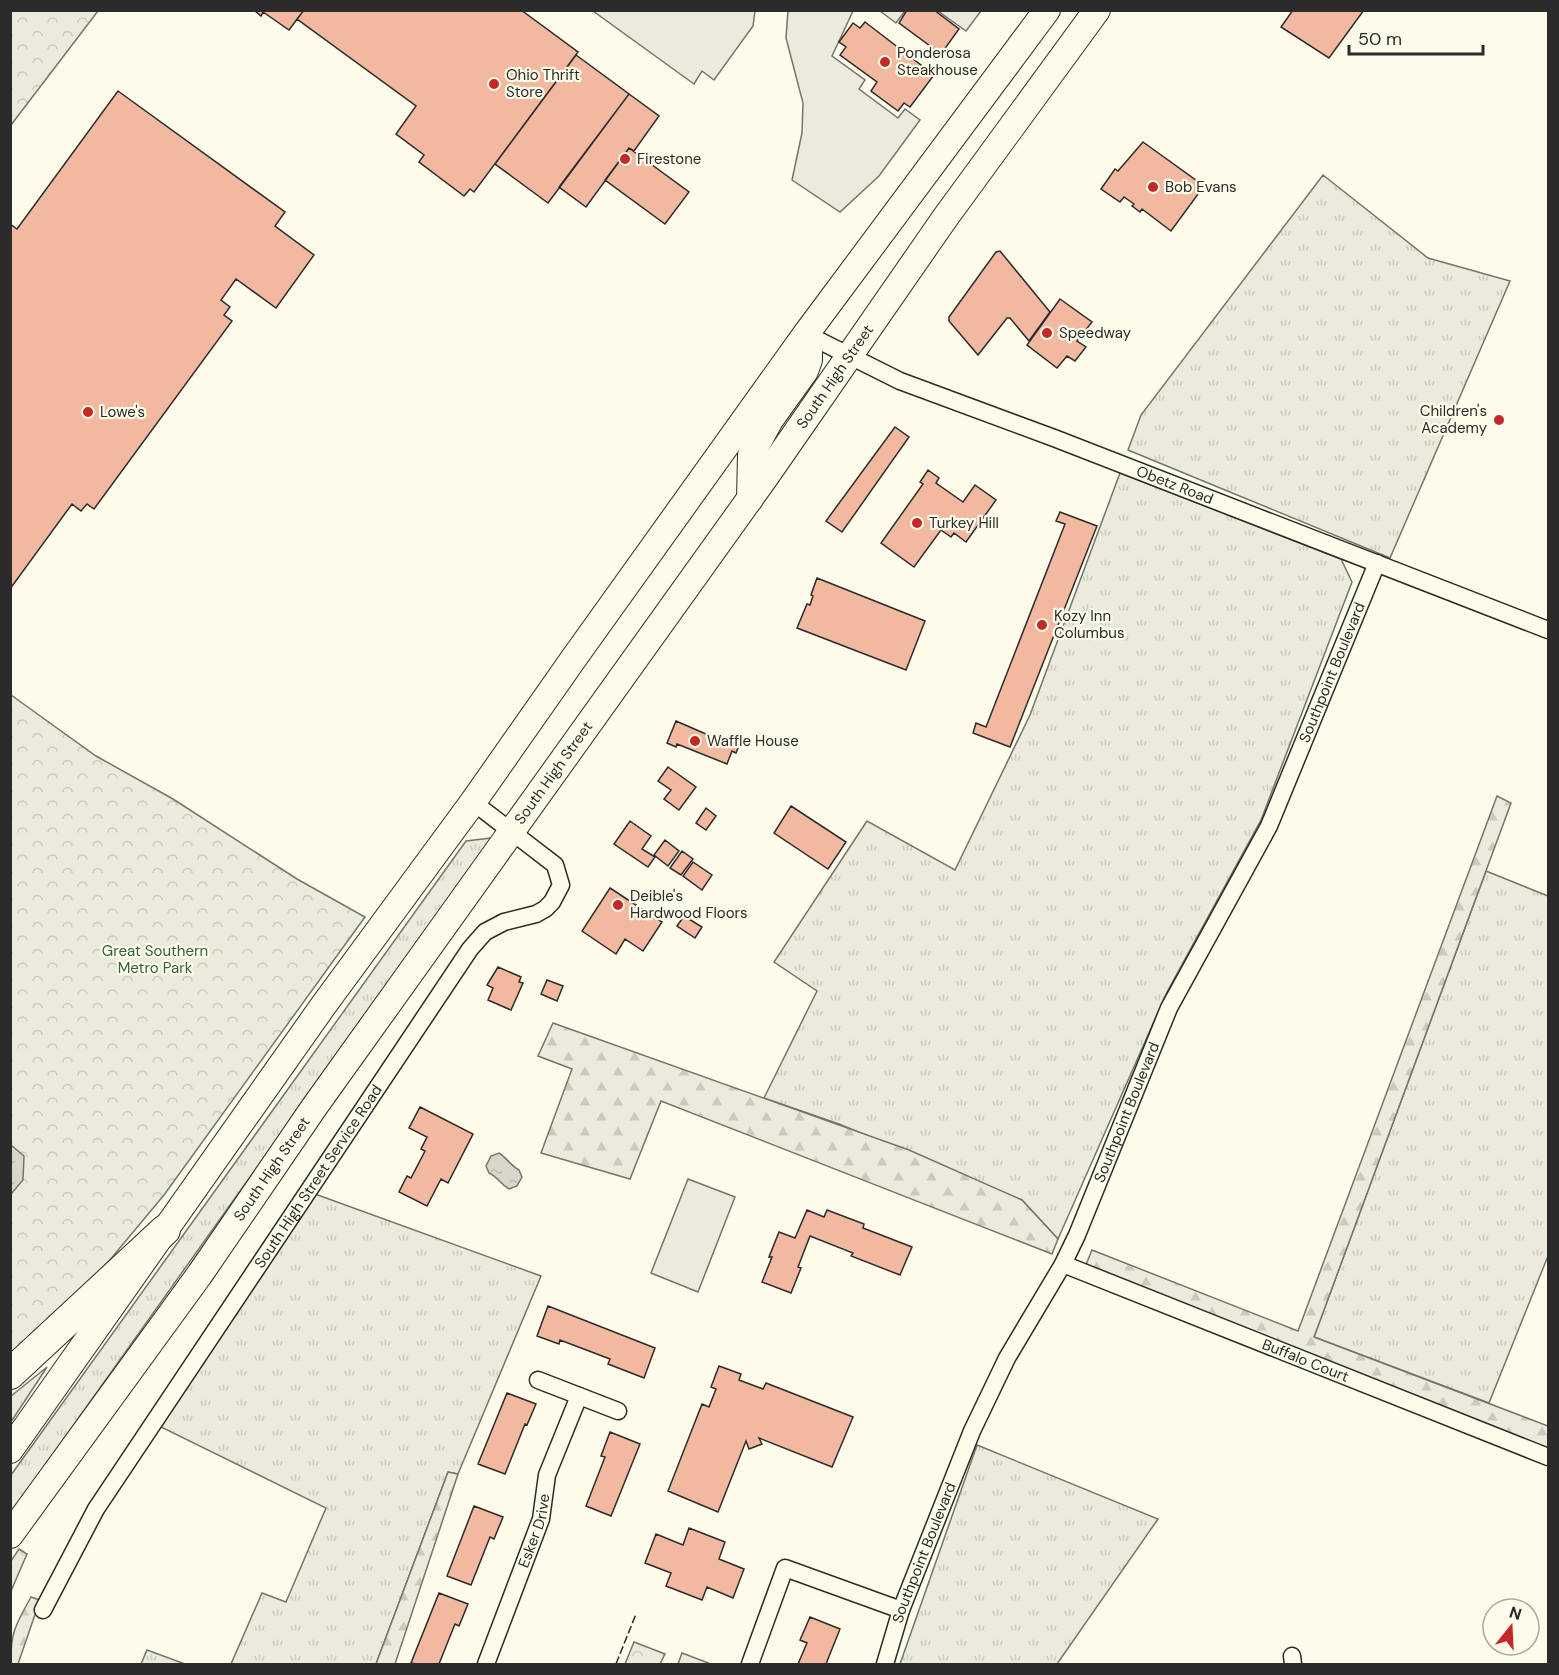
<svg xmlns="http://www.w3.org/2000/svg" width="1559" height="1675" viewBox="0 0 1559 1675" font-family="'DM Sans',sans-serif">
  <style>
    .grass { fill: url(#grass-tufts); stroke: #74746e; stroke-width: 1.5 }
    .forest { fill: url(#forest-firs); stroke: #74746e; stroke-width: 1.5 }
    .park { fill: url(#park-crowns); stroke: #74746e; stroke-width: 1.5 }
    .pitch { fill: #ecebdb; stroke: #74746e; stroke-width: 1.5 }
    .parking { fill: #eceadb; stroke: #74746e; stroke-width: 1.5 }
    .water { fill: url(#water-ripples); stroke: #74746e; stroke-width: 1.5 }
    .building { fill: #f2b8a0; stroke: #2b2b2b; stroke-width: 1.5 }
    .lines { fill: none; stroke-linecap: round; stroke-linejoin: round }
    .street-casing { stroke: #2b2b2b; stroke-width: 19 }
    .primary-casing { stroke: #2b2b2b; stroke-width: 28 }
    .highway-casing { stroke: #2b2b2b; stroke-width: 32 }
    .street { stroke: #fdfbea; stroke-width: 16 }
    .primary { stroke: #fdfbea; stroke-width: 26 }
    .highway { stroke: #fdfbea; stroke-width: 30 }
    .fence { stroke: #2b2b2b; stroke-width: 1.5; stroke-dasharray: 8 3; stroke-linecap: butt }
    .poi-dot { fill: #c62828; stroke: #fdfbea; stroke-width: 2 }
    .labels { text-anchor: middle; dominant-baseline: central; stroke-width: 4.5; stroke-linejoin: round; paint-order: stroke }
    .poi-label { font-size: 15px; fill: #2b2b2b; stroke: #fdfbea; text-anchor: start }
    .street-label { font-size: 15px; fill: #2b2b2b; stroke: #fdfbea }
    .park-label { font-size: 15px; fill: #34623c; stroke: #fdfbea }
  </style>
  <defs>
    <pattern id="grass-tufts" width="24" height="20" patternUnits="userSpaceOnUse" patternTransform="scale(1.5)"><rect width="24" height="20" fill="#ecebdb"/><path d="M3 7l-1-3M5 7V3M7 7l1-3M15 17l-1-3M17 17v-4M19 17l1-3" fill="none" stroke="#cbcabc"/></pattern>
    <pattern id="forest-firs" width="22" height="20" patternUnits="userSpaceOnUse" patternTransform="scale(1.5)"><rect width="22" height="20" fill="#ecebdb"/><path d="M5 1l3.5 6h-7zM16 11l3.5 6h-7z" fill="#cbcabc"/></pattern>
    <pattern id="park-crowns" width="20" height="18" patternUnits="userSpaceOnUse" patternTransform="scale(1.5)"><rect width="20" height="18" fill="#ecebdb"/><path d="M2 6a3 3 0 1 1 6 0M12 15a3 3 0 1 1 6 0" fill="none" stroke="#cbcabc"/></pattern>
    <pattern id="water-ripples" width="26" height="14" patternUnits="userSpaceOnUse" patternTransform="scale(1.5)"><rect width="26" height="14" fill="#d8d7c9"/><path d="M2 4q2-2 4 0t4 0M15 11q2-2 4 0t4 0" fill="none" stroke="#bab9ad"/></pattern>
  </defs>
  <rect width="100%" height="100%" fill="#fdfbea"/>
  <path class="grass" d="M1323 175 1428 258 1510 281 1390 558 1128 450 1141 415Z
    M1120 473 1341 559 1352 582 1261 820 1167 992 1058 1239 1022 1200 839 1124 764 1098 817 991 774 962 867 821 955 870 1030 715Z
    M491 838 11 1513V1475L466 841Z
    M1486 871 1548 896V1256L1489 1403 1314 1337Z
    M315 1194 541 1276 458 1474 448 1472 376 1664H231L262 1593 286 1602 326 1508 159 1426Z
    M47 1367 11 1422V1396Z
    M977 1445 1158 1519 1057 1664H900Z
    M19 1549 27 1554 11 1591V1561Z
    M147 1650 185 1664H141Z"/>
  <path class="forest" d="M1497 796 1511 803 1314 1337 1548 1426V1449L1085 1267 1092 1250 1298 1331Z
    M553 1023 909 1150 1022 1200 1058 1239 1052 1254 661 1101 630 1179 541 1153 572 1069 538 1056Z
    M448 1472 458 1474 395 1664H376Z
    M31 1597 40 1600 18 1664H11C10 1633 16 1624 31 1597Z"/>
  <path class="park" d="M11 10 98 11 11 125 10 11Z
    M11 695 96 756 173 799 297 879 365 917 164 1195 109 1261 11 1362Z
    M634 1642 665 1654 660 1664H625Z"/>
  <path class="pitch" d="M688 1179 735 1197 698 1292 651 1273Z
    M682 1653 711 1664H678Z"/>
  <path class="parking" d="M593 11H755L753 26 714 80 702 71 694 84Z
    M788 11H853L832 56 865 80 859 89 898 118 905 109 920 120 879 176 840 212 792 180 802 133 803 103 786 38Z
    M880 11H905L896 23Z
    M938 11V10L981 11 966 31Z"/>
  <path class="water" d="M11 1145 24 1156 23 1180 11 1194Z
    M499 1153C507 1158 510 1165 519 1170L522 1177 517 1186 509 1189C500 1184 498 1177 489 1173L486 1166 491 1156Z"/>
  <path class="building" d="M254 10H304L289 30 263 12 261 16Z
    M304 10H521L578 52 474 192 470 189 464 196 419 162 424 155 396 134 416 106 297 19Z
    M907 10H934L959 29 941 54 899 23Z
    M1293 10H1364L1329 58 1281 27Z
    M865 22 934 75 910 107 904 103 898 111 871 91 877 82 840 55 846 47 839 42 853 23 860 28Z
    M576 55 629 94 548 203 495 164Z
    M118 91 285 212 275 226 314 255 276 308 236 279 221 300 230 307 224 315 232 321 94 509 87 504 81 511 72 504 10 589V224L17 229Z
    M629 94 659 116 634 151 629 148 586 207 559 187Z
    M1143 142 1204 186 1171 231 1142 209 1140 212 1132 206 1134 204 1124 197 1120 202 1101 189 1115 169 1118 171Z
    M629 148 689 192 665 224 605 180Z
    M1000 251 1050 312 1029 341 1010 318H1007L978 355 949 321V317L996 252Z
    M1060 299 1092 322 1077 341 1086 347 1075 361 1067 356 1057 368 1027 345Z
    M895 427 909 437 842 532 826 521Z
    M928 470 939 478 936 483 963 502 975 485 996 500 966 542 954 533 951 537 941 530 914 567 881 543 923 484 920 482Z
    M1060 512 1097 526 1010 747 973 733 976 723 986 727 1065 524 1056 521Z
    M817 578 925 621 906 670 797 628 807 604 810 605 813 596 811 595Z
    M676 721 738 748 736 753 732 751 727 764 677 744 676 747 667 743Z
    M668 767 696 787 679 810 664 799 671 790 658 781Z
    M791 806 846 842 828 869 774 833Z
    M706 808 716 816 706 830 696 823Z
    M630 821 651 836 642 849 655 857 648 867 614 844Z
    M665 840 679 851 668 866 654 855Z
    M682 851 693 859 681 875 670 868Z
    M693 862 712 875 702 890 683 876Z
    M610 888 662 922 643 951 625 939 616 954 582 931Z
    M684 916 702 927 695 938 677 926Z
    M498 967 521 977 519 982 523 983 511 1010 488 1000 493 988 487 985Z
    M547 980 563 986 557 1001 541 994Z
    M420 1107 473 1134 448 1183 441 1179 427 1206 399 1192 407 1176 411 1178 425 1151 421 1149 427 1137 409 1128Z
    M807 1210 824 1217 827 1210 864 1224 863 1228 912 1247 900 1275 851 1256 853 1253 810 1236 798 1267 801 1268 791 1293 762 1282 772 1257H769L779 1232 795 1238Z
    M548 1306 655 1348 644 1378 608 1364 610 1359 560 1340 559 1344 537 1336Z
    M719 1366 741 1374 739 1380 763 1389 766 1383 853 1417 832 1467 759 1438 762 1444 749 1449 746 1441 718 1512 668 1491 702 1404 709 1407 716 1389 711 1387Z
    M507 1393 536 1404 527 1425 525 1424 505 1474 478 1464Z
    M610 1432 640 1444 611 1516 586 1506 605 1457 601 1456Z
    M474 1506 503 1517 494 1539 490 1537 471 1585 447 1576Z
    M689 1528 725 1542 719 1559 744 1569 733 1598 707 1587 702 1600 666 1586 671 1573 645 1563 656 1534 683 1545Z
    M439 1593 468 1604 459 1626 455 1624 439 1664H416L411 1663Z
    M810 1617 840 1629 826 1664H798L807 1643 800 1640Z"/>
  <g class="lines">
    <defs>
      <g id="street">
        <path id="s1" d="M806 334 900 381 1054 438 1548 630"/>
        <path id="s2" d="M1063 1264 1548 1457"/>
        <path d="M538 1380 618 1411"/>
        <path id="s3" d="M43 1610 96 1509 470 949 485 932 504 922 536 914 545 909 552 902 561 885 555 865 473 802"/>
        <path d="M1292 1656 1293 1664"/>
        <path id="s4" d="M486 1664 541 1519 547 1475 579 1396"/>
        <path d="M750 1664 785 1568 901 1610"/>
        <path id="s5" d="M885 1664 901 1610 972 1431 1007 1358 1063 1264 1077 1235 1169 1008 1269 826 1377 563"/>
      </g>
      <g id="primary">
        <path d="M750 499 751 455 770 420 805 371 809 360V348L806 334"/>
        <path d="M10 1450 323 1006 473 802 574 658 806 334 1047 10"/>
        <path id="s6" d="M10 1535 200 1274 315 1106 764 479 945 218 1097 10"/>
      </g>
      <path id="highway" d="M10 1374 165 1230"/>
    </defs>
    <use href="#street" class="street-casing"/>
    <use href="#primary" class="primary-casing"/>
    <use href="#highway" class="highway-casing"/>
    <use href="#street" class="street"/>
    <use href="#primary" class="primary"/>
    <use href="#highway" class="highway"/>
    <path class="fence" d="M616 1664 636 1614"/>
  </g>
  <g class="poi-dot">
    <circle cx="885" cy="62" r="6"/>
    <circle cx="494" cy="84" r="6"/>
    <circle cx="625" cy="159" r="6"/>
    <circle cx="1153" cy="187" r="6"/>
    <circle cx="1047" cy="333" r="6"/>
    <circle cx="88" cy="412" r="6"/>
    <circle cx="1499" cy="420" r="6"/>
    <circle cx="917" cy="523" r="6"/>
    <circle cx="1042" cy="625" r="6"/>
    <circle cx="695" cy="741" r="6"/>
    <circle cx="618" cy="905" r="6"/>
  </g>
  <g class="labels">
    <g class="poi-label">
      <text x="897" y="53">Ponderosa<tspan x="897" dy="17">Steakhouse</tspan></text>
      <text x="506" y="75">Ohio Thrift<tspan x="506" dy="17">Store</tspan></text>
      <text x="637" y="159">Firestone</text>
      <text x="1165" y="187">Bob Evans</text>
      <text x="1059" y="333">Speedway</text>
      <text x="1487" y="411" text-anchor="end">Children's<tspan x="1487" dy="17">Academy</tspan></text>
      <text x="100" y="412">Lowe's</text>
      <text x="929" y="523">Turkey Hill</text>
      <text x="1054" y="616">Kozy Inn<tspan x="1054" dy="17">Columbus</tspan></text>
      <text x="707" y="741">Waffle House</text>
      <text x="630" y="896">Deible's<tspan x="630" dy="17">Hardwood Floors</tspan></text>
    </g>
    <g class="street-label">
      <text stroke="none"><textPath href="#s6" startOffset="1422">South High Street</textPath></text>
      <text stroke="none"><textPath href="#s1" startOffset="399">Obetz Road</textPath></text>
      <text stroke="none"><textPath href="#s5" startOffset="1090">Southpoint Boulevard</textPath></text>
      <text stroke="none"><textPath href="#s6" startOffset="936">South High Street</textPath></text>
      <text stroke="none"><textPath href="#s5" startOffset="604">Southpoint Boulevard</textPath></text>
      <text stroke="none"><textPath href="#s6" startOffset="450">South High Street</textPath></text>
      <text stroke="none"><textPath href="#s3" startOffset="514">South High Street Service Road</textPath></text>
      <text stroke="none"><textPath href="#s2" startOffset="261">Buffalo Court</textPath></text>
      <text stroke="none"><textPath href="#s4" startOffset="142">Esker Drive</textPath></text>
      <text stroke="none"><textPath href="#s5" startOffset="118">Southpoint Boulevard</textPath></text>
    </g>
    <g class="park-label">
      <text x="155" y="951">Great Southern<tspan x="155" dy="17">Metro Park</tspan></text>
    </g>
  </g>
  <rect width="1559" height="1675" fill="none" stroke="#2b2b2b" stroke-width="24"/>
  <g transform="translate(1511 1627) rotate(18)"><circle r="28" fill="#fdfbea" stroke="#a9a89e" stroke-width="1.5"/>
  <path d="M0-4.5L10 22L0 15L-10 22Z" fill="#c62828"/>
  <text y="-9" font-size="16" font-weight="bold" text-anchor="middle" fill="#2b2b2b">N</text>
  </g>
  <path d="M1349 45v9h134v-9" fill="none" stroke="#2b2b2b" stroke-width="3"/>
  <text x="1358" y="45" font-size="18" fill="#2b2b2b" stroke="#fdfbea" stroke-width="4.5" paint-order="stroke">50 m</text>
</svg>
